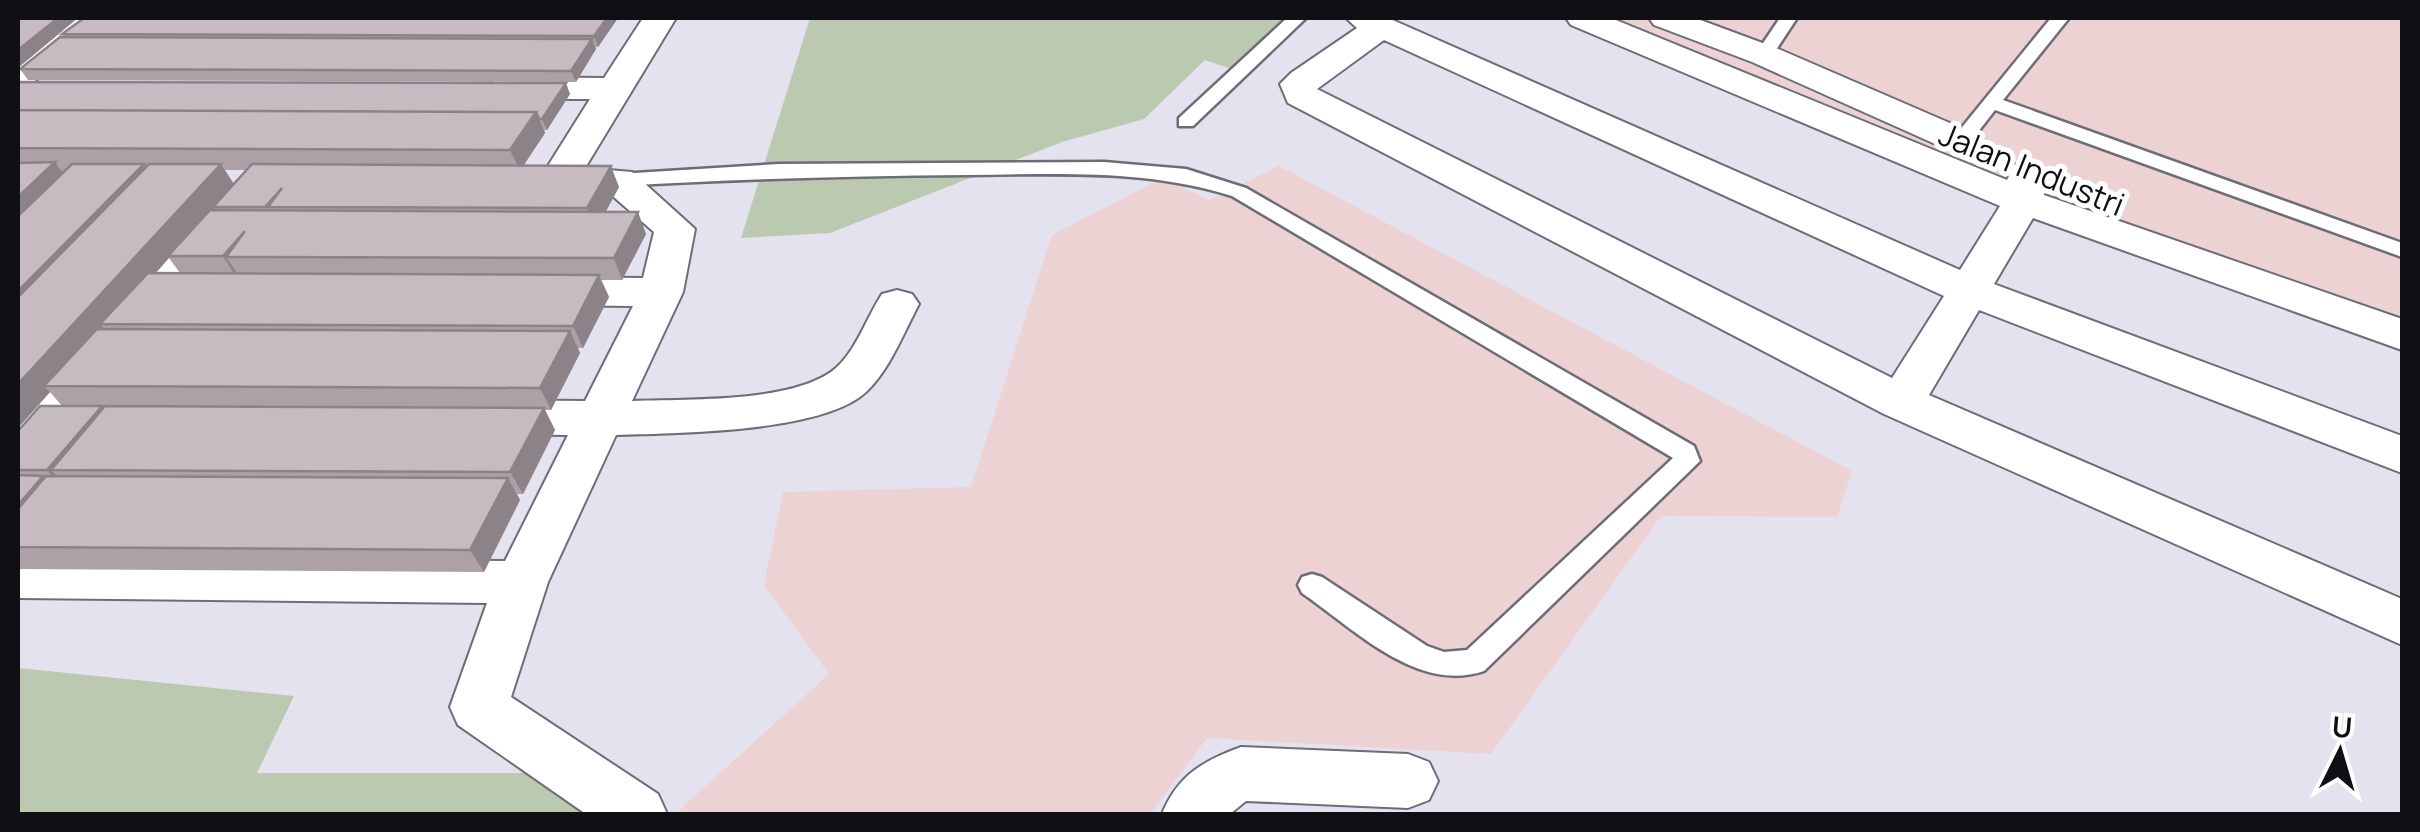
<svg xmlns="http://www.w3.org/2000/svg" width="2420" height="832" viewBox="0 0 2420 832" font-family="Manrope,sans-serif">
  <style>
    .industrial { fill: #edd2d4 }
    .green { fill: #bbc9b1 }
    .lines { fill: none; stroke-linecap: round; stroke-linejoin: round }
    .lane-casing { stroke: #6d6c77; stroke-width: 5 }
    .street-casing { stroke: #6d6c77; stroke-width: 4 }
    .lane { fill: #fff; fill-rule: evenodd }
    .street { fill: #fff; fill-rule: evenodd }
    .wall { fill: #aba1a7; fill-rule: evenodd }
    .shaded-wall { fill: #8b8388 }
    .building { fill: #c7bbc2; stroke: #8b8388; stroke-width: 2.5 }
    .labels { text-anchor: middle; dominant-baseline: central; stroke-width: 10; stroke-linejoin: round; paint-order: stroke }
    .street-label { font-size: 32px; fill: #101014; stroke: #fff }
  </style>
  <rect width="100%" height="100%" fill="#e3e2ee"/>
  <path class="industrial" d="M1603 18H2402V325L1950 171Z
    M1279 166 1852 471 1837 517 1661 516 1491 754 1207 738 1150 814H675L829 674 764 585 783 492 971 487 1052 235 1163 178 1209 200Z"/>
  <path class="green" d="M810 18H1293L1240 72 1205 60 1144 119 1062 142 830 233 741 238Z
    M18 668 294 696 257 773H543L585 814H18Z"/>
  <g class="lines">
    <defs>
      <path id="lane" d="M1287 18H1306L1193 126H1179V118Z
        M1780 18H1797L1770 59H1758L1755 55Z
        M2051 18H2069L2003 100 2402 243V257L1995 110 1967 146H1953L1950 142Z
        M1104 162 1186 169 1246 188 1694 446 1700 461 1484 671C1418 694 1353 628 1302 593L1298 585 1302 577 1312 574 1322 577 1427 646 1444 652 1467 650 1673 458 1232 196C1146 169 1057 174 968 175 851 176 735 179 618 186L608 180 618 174 779 164Z"/>
      <path id="street" d="M73 18H110L30 85 18 88V61Z
        M643 18H676L585 168 632 172 695 229 683 292 632 401C686 399 786 403 831 372 855 355 866 318 882 294L897 290 912 294 919 304C904 332 890 369 867 391 824 433 676 433 616 435L548 582 511 697 658 794 667 814H586L458 725 450 707 487 603 18 598V556L505 561 568 435 483 434 466 429 459 417 466 405 483 400 585 401 633 306 540 305 525 301 519 291 525 281 540 277 643 278 654 232 608 192 537 187 532 179 537 171 546 169 590 99H506L493 96 488 88 493 80 506 77 604 78Z
        M1346 18H1388L1960 270 2000 206 1571 25 1566 18H1611L2007 180 2014 165 2028 161 2042 165 2047 173 2044 195 2402 319V350L2033 218 1994 284 2402 436V473L1979 310 1929 395 2402 599V645L1884 414 1288 103 1280 84 1291 73 1357 28ZM1384 40 1944 296 1892 378 1317 89Z
        M1649 18H1695L1776 48 1959 127 1965 135 1959 143 1946 146 1933 143 1752 62 1654 25Z
        M218 203 232 206 238 215 232 224 35 452 18 457V410L204 206Z
        M1241 747 1408 754 1429 762 1438 781 1429 800 1408 808 1246 801 1230 814H1162C1178 775 1203 761 1241 747Z"/>
    </defs>
    <use href="#lane" class="lane-casing"/>
    <use href="#street" class="street-casing"/>
    <use href="#lane" class="lane"/>
    <use href="#street" class="street"/>
  </g>
  <path class="wall" d="M84 18H618L598 47H596V49L576 82 28 80 20 69 64 37 62 34Z
    M18 82 570 94 547 130H544L545 133 523 165 619 187 605 212 646 234 622 280H601L609 297 583 348H578L580 353 551 410H545L555 430 523 494H517L520 500 484 572 18 569V431L62 406 50 392 18 428ZM225 170H247L234 184ZM169 258 180 273H156Z"/>
  <path class="shaded-wall" d="M58 18H78L18 68V50Z
    M607 18H618L598 47 594 36Z
    M592 39 596 49 576 82 571 71Z
    M566 83 570 94 547 130 542 119Z
    M536 112 545 133 520 171 510 150Z
    M55 162 70 184 18 234V197Z
    M144 164 158 185 18 331V291Z
    M221 164 234 185 110 324H100L105 330 44 386 50 392 18 428V384Z
    M611 166 619 187 596 230 587 208Z
    M638 212 646 234 622 280 614 258Z
    M245 231 226 257 239 276 237 278 223 256Z
    M599 275 609 297 583 348 573 326Z
    M570 331 580 353 551 410 540 388Z
    M102 406 121 428 51 470 69 490 67 492 47 470Z
    M544 408 555 430 523 494 510 472Z
    M508 478 520 500 484 572 470 550Z"/>
  <path class="building" d="M18 18H58L18 50Z
    M84 18H607L594 36 62 34Z
    M60 37 592 39 571 71 20 69Z
    M18 82 566 83 542 119H539L536 112 18 110Z
    M18 110 536 112 510 150 18 148Z
    M55 162 18 197V163Z
    M72 164H144L18 291V216Z
    M149 164H221L18 384V297Z
    M252 164 611 166 587 208 268 207 282 188 265 207H213Z
    M210 210 638 212 614 258 226 257 245 231 223 256H168Z
    M148 273 599 275 573 326 100 324Z
    M97 329 570 331 540 388 44 386Z
    M40 406H102L47 470H18V431Z
    M105 406 544 408 510 472 51 470Z
    M18 475 43 476 18 505Z
    M46 476 508 478 470 550 18 547V509Z"/>
  <g class="labels">
    <g class="street-label">
      <text transform="translate(2032 169) rotate(22)">Jalan Industri</text>
    </g>
  </g>
  <rect width="2420" height="832" fill="none" stroke="#101014" stroke-width="40"/>
  <g transform="translate(2340 752) rotate(5)" stroke="#ffffff" stroke-width="8" paint-order="stroke">
  <path d="M0-8L18 38L0 25L-18 38Z" fill="#101014"/>
  <text y="-15" font-size="28" font-weight="bold" text-anchor="middle" fill="#101014">U</text>
  </g>
</svg>
